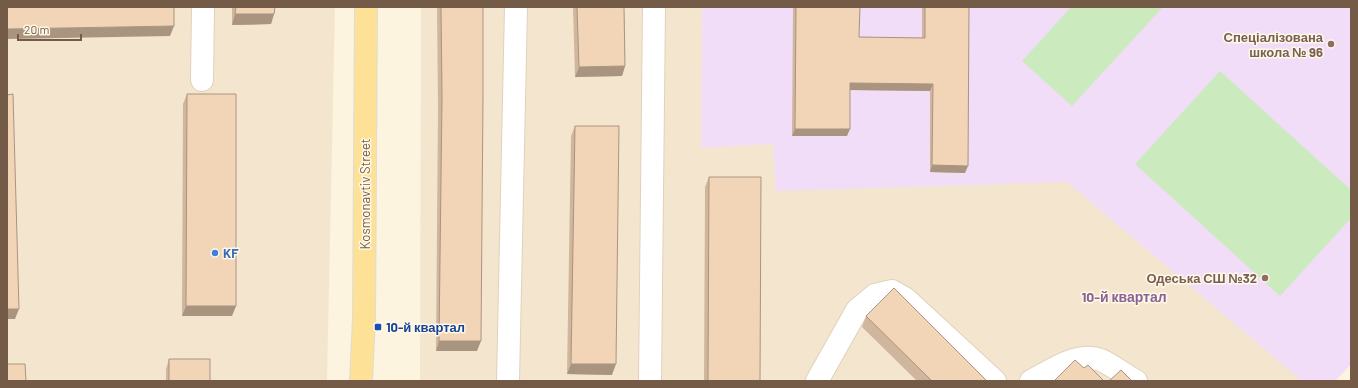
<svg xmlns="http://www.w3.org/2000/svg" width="1358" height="388" viewBox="0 0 1358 388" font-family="Barlow,sans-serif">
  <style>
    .residential { fill: #f4e6ce }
    .education { fill: #f1ddf8 }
    .green { fill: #cbeabe }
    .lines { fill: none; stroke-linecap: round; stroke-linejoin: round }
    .minor-casing { stroke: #e0d1bc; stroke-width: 24 }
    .major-casing { stroke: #e0dbd7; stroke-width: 24 }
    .minor { stroke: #fff; stroke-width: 22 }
    .major { stroke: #fde196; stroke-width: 22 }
    .wall { fill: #d0b69d }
    .shaded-wall { fill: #a99480 }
    .building { fill: #f2d4b7; stroke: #a99480 }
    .education-dot { fill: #8d6e63; stroke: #fff8e6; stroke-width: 1.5 }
    .shop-dot { fill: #3f7fe0; stroke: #fff8e6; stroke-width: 1.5 }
    .transit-dot { fill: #1a4fb4; stroke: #fff8e6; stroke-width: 1.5 }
    .labels { text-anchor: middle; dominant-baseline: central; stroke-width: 3; stroke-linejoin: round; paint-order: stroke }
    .education-label { font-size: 13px; font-weight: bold; fill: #785e54; stroke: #fff8e6; text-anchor: end }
    .street-label { font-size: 13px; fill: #735b47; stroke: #fff8e6 }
    .shop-label { font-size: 13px; font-weight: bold; fill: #366cbe; stroke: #fff8e6; text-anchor: start }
    .transit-label { font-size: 13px; font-weight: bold; fill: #164399; stroke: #fff8e6; text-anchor: start }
    .neighbourhood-label { font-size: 14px; font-weight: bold; fill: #8a6297; stroke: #fff8e6 }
  </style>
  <rect width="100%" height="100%" fill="#fcf4df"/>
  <path class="residential" d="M7 7H335L327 381H7Z
    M421 7H1351V364L1335 381H420Z"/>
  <path class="education" d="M702 7H1351V364L1335 381H1302L1067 182 776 191 773 144 701 148Z"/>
  <path class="green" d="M1071 7 1162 8 1072 106 1022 61Z
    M1220 71 1351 190V218L1280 296 1135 164Z"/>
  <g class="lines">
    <defs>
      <path id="minor" d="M202 80 203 7
        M508 381 516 7
        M650 381 654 7
        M817 381 857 310 875 295 892 291 906 299 995 381
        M1031 381C1051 371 1077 351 1101 360 1112 365 1125 375 1136 381"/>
      <path id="major" d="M361 381 364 319 366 7"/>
    </defs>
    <use href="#minor" class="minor-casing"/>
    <use href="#major" class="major-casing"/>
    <use href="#minor" class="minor"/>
    <use href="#major" class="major"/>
  </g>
  <path class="wall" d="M232 7H275L274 14 271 24 232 25Z
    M437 7H483L477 351H436L438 107Z
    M573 7H624L625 66 622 76 575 77Z
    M793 7H860L859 37 922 38V7H969L965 173 930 172V91L850 90 847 136H792Z
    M187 94 232 316H182L183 104Z
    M575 126 612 375 567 374 571 136Z
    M709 177 760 381H704L705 187Z
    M866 316 987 381H917L862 327Z
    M169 359 210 381H166V369Z"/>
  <path class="shaded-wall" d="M235 14H274L271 24 232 25Z
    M174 26 170 36 7 39V29Z
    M625 66 622 76 575 77 579 67Z
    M850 83 933 84 930 91 848 90Z
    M795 129H850L847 136H792Z
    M932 165 968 166 965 173 930 172Z
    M186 306H236L232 316H182Z
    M7 309H19L15 319H7Z
    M439 341H481L477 351H436Z
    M571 364H616L612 375 567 374Z"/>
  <path class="building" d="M7 7H174V26L7 29Z
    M236 7H275L274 14H235Z
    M441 7H483V97L481 341H439L442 97Z
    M577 7H624L625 66 579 67Z
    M796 7H860L859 37 925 38V7H969L968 166 932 165 933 84 850 83V129H795Z
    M13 94 19 309H7V95Z
    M187 94H236V306H186Z
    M575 126H619L616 364H571Z
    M709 177H761L760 381H708Z
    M894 288 987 381H932L866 316Z
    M169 359H210V381H169Z
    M1075 360 1084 368 1088 365 1104 381H1054Z
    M7 364H25L26 381H7Z
    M1121 370 1132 381H1109Z"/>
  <g class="education-dot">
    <circle cx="1331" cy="44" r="4"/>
    <circle cx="1265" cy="278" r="4"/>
  </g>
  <circle class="shop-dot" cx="215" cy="253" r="4"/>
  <rect class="transit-dot" x="374" y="323" width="8" height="8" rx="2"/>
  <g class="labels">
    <g class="education-label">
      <text x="1323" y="37">Спеціалізована<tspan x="1323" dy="15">школа № 96</tspan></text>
      <text x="1257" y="278">Одеська СШ №32</text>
    </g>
    <g class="street-label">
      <text transform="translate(365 194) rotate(-90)">Kosmonavtiv Street</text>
    </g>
    <g class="shop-label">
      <text x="223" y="253">KF</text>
    </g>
    <g class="transit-label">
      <text x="386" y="327">10-й квартал</text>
    </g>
    <g class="neighbourhood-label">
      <text x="1124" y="296">10-й квартал</text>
    </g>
  </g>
  <rect width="1358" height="388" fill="none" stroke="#735b47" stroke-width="16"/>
  <path d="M18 34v6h63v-6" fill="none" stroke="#735b47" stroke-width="2"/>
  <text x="24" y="34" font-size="12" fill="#735b47" stroke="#fff8e6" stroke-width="3" paint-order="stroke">20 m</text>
</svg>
